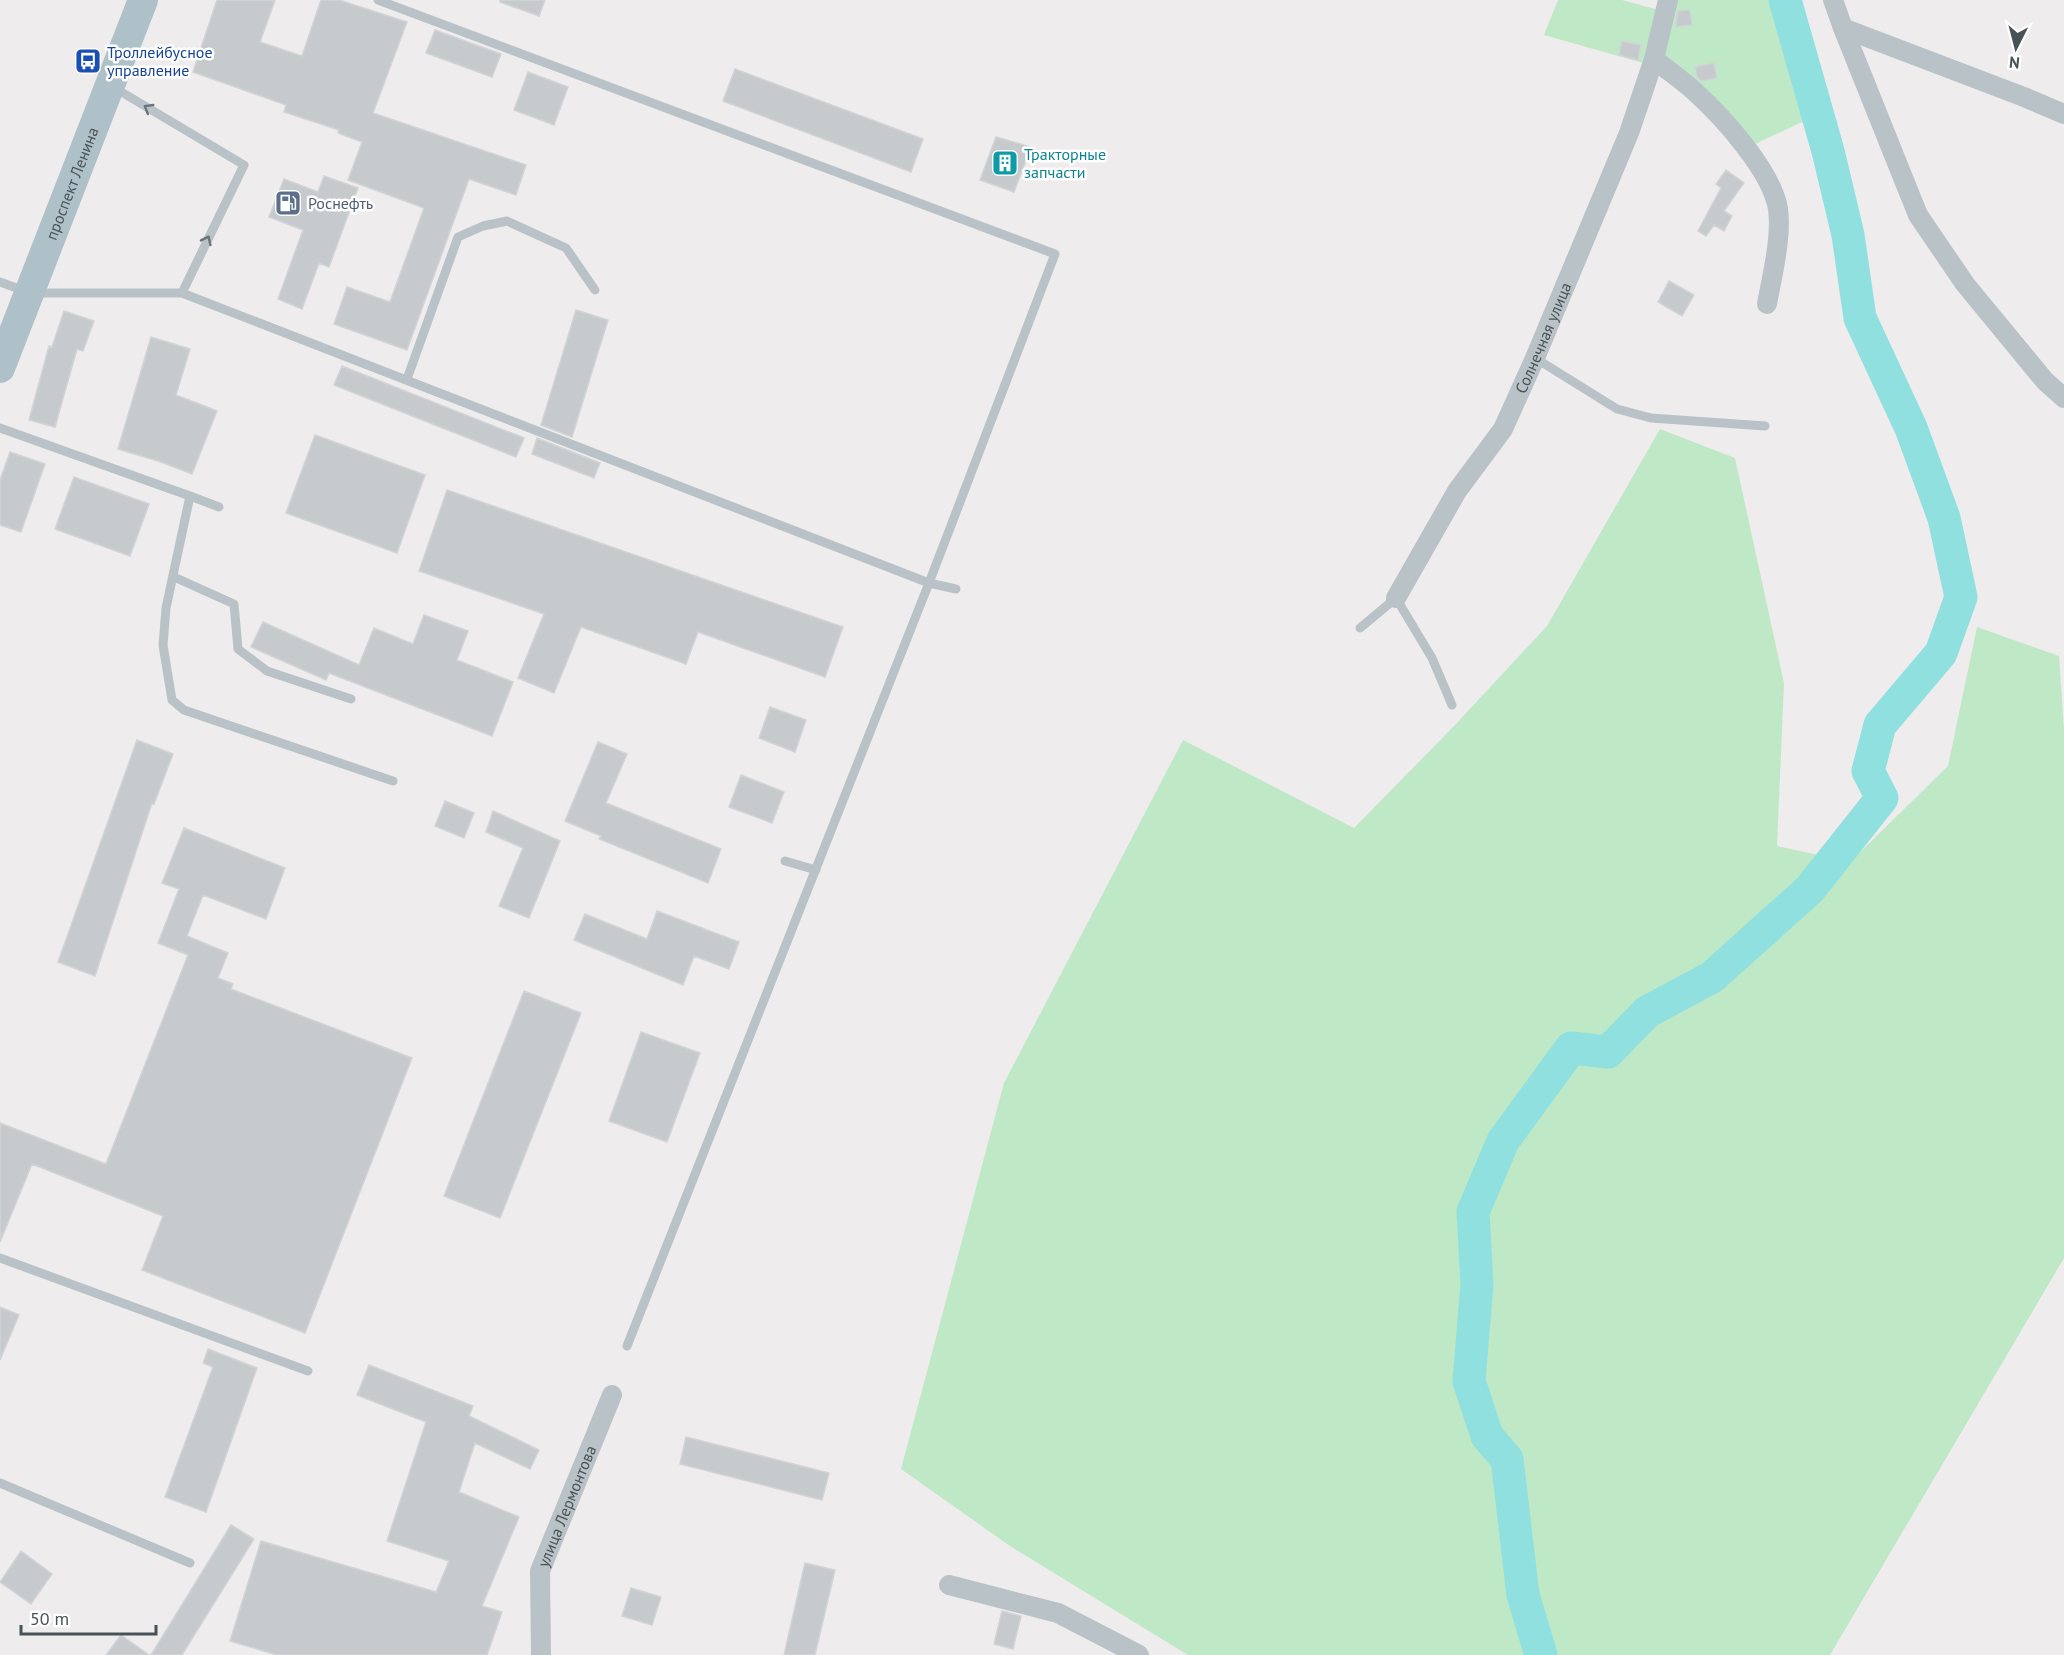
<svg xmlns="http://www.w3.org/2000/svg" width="2064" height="1655" viewBox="0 0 2064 1655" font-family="'PT Sans',sans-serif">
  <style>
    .green { fill: #bfe8c6 }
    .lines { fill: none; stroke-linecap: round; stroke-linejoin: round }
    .river { stroke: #91e0e0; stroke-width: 33 }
    .building { fill: #c7cacd; stroke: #d1d4d7; stroke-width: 1.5 }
    .lane { stroke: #b9c3c7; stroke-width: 9 }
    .street { stroke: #b9c3c7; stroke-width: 20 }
    .primary { stroke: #afc1c8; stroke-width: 30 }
    .oneway { stroke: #697579 }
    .labels { text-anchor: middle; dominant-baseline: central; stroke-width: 5; stroke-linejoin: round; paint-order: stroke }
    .transit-label { font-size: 16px; fill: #164399; stroke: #fff; text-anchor: start }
    .culture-label { font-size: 16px; fill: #0d838f; stroke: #fff; text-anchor: start }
    .street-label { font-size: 16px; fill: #475357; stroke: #fff }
    .service-label { font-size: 16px; fill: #4e5e75; stroke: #fff; text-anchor: start }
  </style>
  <rect width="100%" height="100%" fill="#efeced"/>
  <path class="green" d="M1558 0H1622L1659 10 1643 63 1544 35Z
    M1675 0H1781L1815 116 1753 145 1662 56Z
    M1660 429 1735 458 1784 683 1777 846 1850 862 1948 766 1977 627 2059 656 2064 730V1258L1830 1655H1188L1010 1546 901 1469 1004 1083 1183 740 1354 828 1455 725 1547 626Z"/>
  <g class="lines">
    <path class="river" d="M1541 1655 1523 1595 1507 1459 1487 1436 1469 1381 1477 1284 1473 1212 1503 1141 1571 1048 1608 1052 1647 1012 1712 977 1809 890 1882 798 1868 771 1880 725 1941 653 1961 597 1944 518 1911 428 1860 318 1848 235 1828 151 1785 0"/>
  </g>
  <path class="building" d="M217 0H275L260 42 302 56 321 0H339L407 22 373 113 526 165 516 195 469 179 407 350 334 324 347 287 390 302 424 208 348 180 362 142 338 133 339 130 284 112 286 105 193 72Z
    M500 0H545L539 16 500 2Z
    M1690 10 1692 25 1676 27 1678 11Z
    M435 30 501 54 492 77 426 53Z
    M1622 41 1641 45 1638 60 1619 55Z
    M1714 63 1717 78 1701 81 1697 77 1695 67Z
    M735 69 923 139 911 172 723 101Z
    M528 72 568 87 554 125 514 110Z
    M996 137 1031 147 1014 192 980 180Z
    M1726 170 1744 183 1724 211 1732 216 1724 231 1714 225 1706 236 1698 231 1721 188 1716 184Z
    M324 176 358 188 329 267 319 263 302 309 278 299 303 230 269 217 284 179 318 192Z
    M1669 281 1694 295 1682 316 1658 302Z
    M576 310 608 320 572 437 541 425Z
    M64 311 94 321 83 351 77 349 55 427 29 420 49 346 52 347Z
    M151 337 190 349 176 395 217 411 192 474 161 462 118 449Z
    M342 366 524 438 516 457 334 385Z
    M315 435 425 475 397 553 286 513Z
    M537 438 600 463 594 478 532 454Z
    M10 452 45 464 21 532 0 525V480Z
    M74 477 149 504 130 556 55 529Z
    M447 490 843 627 825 677 698 632 686 664 581 627 554 693 518 678 544 614 419 571Z
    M424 615 468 631 457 660 513 682 492 736 329 673 326 680 251 647 263 622 359 665 374 628 413 644Z
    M770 707 806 720 795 752 759 738Z
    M137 740 173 754 154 804 152 803 95 976 58 962Z
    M598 742 627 754 606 803 721 849 708 883 599 839 601 836 565 821Z
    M741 775 784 792 772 823 729 807Z
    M445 801 474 813 464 838 435 826Z
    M493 811 560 841 529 918 499 906 523 848 486 832Z
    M184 828 285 868 266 919 203 895 187 936 228 953 218 978 233 984 231 989 412 1058 305 1333 142 1270 163 1216 32 1164 0 1242V1123L106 1164 188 955 158 943 179 889 162 883Z
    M657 911 739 942 729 969 694 956 683 985 574 940 585 914 647 939Z
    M524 991 581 1013 500 1218 444 1196Z
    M641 1032 700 1053 667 1142 609 1121Z
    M0 1307 19 1315 0 1360Z
    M208 1349 257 1368 206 1512 165 1497 213 1367 203 1363Z
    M369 1365 473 1406 469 1416 539 1450 530 1469 475 1443 459 1492 519 1517 482 1606 502 1612 487 1655H277L230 1641 261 1541 436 1592 449 1561 387 1541 426 1422 357 1395Z
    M686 1437 829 1473 822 1500 680 1464Z
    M231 1525 254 1539 182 1655H151Z
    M21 1551 52 1574 31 1604 0 1582Z
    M805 1563 835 1570 815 1655H784Z
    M631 1588 661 1597 652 1625 622 1616Z
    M1002 1611 1021 1616 1013 1649 994 1644Z
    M121 1635 149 1655H106Z"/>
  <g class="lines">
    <path class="lane" d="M378 0 1055 254 929 583 627 1346
      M113 87 244 165 182 293
      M0 282 30 293H182L929 583 956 589
      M1535 358 1617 409 1651 418 1765 426
      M407 379 458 237 483 226 507 221 566 248 595 290
      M0 428 190 496 166 608 163 645 172 700 184 710 393 781
      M190 496 219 507
      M174 577 234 604 238 649 267 671 351 699
      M1360 628 1396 598 1432 658 1452 705
      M785 861 816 870
      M0 1258 308 1371
      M0 1483 190 1563"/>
    <g class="street">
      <path d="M1833 0 1843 28 2024 97 2064 114"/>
      <path d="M1843 28 1918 215 1965 284 2045 381 2064 398"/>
      <path d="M1654 59C1667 70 1681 79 1694 91 1722 116 1772 171 1778 209 1782 237 1772 276 1767 304"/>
      <path id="s1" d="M1396 598 1457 491 1503 429 1535 358 1629 133 1654 59 1668 0"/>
      <path d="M949 1585 1058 1613 1139 1655"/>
      <path id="s2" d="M541 1655 540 1571 612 1395"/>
    </g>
    <path class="primary" id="s3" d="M0 368 143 0"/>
  </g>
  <defs><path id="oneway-chevron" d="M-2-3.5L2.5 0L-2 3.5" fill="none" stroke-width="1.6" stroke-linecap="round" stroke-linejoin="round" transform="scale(1.5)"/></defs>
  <g class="oneway">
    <use href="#oneway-chevron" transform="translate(148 108) rotate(-149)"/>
    <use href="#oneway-chevron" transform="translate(207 240) rotate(-64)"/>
  </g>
  <defs>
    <symbol id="bus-square" viewBox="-11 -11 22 22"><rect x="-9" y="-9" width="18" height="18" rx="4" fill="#1a4fb4" stroke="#fff"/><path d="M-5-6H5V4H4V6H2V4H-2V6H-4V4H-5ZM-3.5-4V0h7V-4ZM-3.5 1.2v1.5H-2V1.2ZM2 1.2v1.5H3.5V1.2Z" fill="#fff"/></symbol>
    <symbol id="building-square" viewBox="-11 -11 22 22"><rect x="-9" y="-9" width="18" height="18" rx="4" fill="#0f9aa8" stroke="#fff"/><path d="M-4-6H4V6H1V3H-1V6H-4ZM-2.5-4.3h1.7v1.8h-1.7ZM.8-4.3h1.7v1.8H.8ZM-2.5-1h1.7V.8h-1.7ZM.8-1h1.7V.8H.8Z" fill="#fff"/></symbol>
    <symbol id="fuel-square" viewBox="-11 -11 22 22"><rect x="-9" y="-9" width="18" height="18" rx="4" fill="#5c6f8a" stroke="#fff"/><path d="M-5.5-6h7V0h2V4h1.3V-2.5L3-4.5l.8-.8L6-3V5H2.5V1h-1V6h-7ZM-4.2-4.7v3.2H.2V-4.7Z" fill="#fff"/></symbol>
  </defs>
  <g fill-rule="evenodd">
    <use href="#bus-square" x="73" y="46" width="30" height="30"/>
    <use href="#building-square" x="990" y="148" width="30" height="30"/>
    <use href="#fuel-square" x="273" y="188" width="30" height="30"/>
  </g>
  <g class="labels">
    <g class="transit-label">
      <text x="107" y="52">Троллейбусное<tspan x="107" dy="18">управление</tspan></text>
    </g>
    <g class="culture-label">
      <text x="1024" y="154">Тракторные<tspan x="1024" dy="18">запчасти</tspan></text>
    </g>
    <g class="street-label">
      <text stroke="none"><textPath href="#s3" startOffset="198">проспект Ленина</textPath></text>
      <text stroke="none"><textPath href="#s1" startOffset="300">Солнечная улица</textPath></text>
      <text stroke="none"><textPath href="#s2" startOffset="154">улица Лермонтова</textPath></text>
    </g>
    <g class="service-label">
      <text x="308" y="203">Роснефть</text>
    </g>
  </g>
  <g transform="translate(2016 48) rotate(186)" stroke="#ffffff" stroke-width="4.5" paint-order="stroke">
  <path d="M0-4.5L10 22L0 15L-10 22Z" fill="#475357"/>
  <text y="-9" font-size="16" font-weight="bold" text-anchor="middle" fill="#475357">N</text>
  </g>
  <path d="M21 1625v9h135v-9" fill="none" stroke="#475357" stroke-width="3"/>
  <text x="30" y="1625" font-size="18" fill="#475357" stroke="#ffffff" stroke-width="4.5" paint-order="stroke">50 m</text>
</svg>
